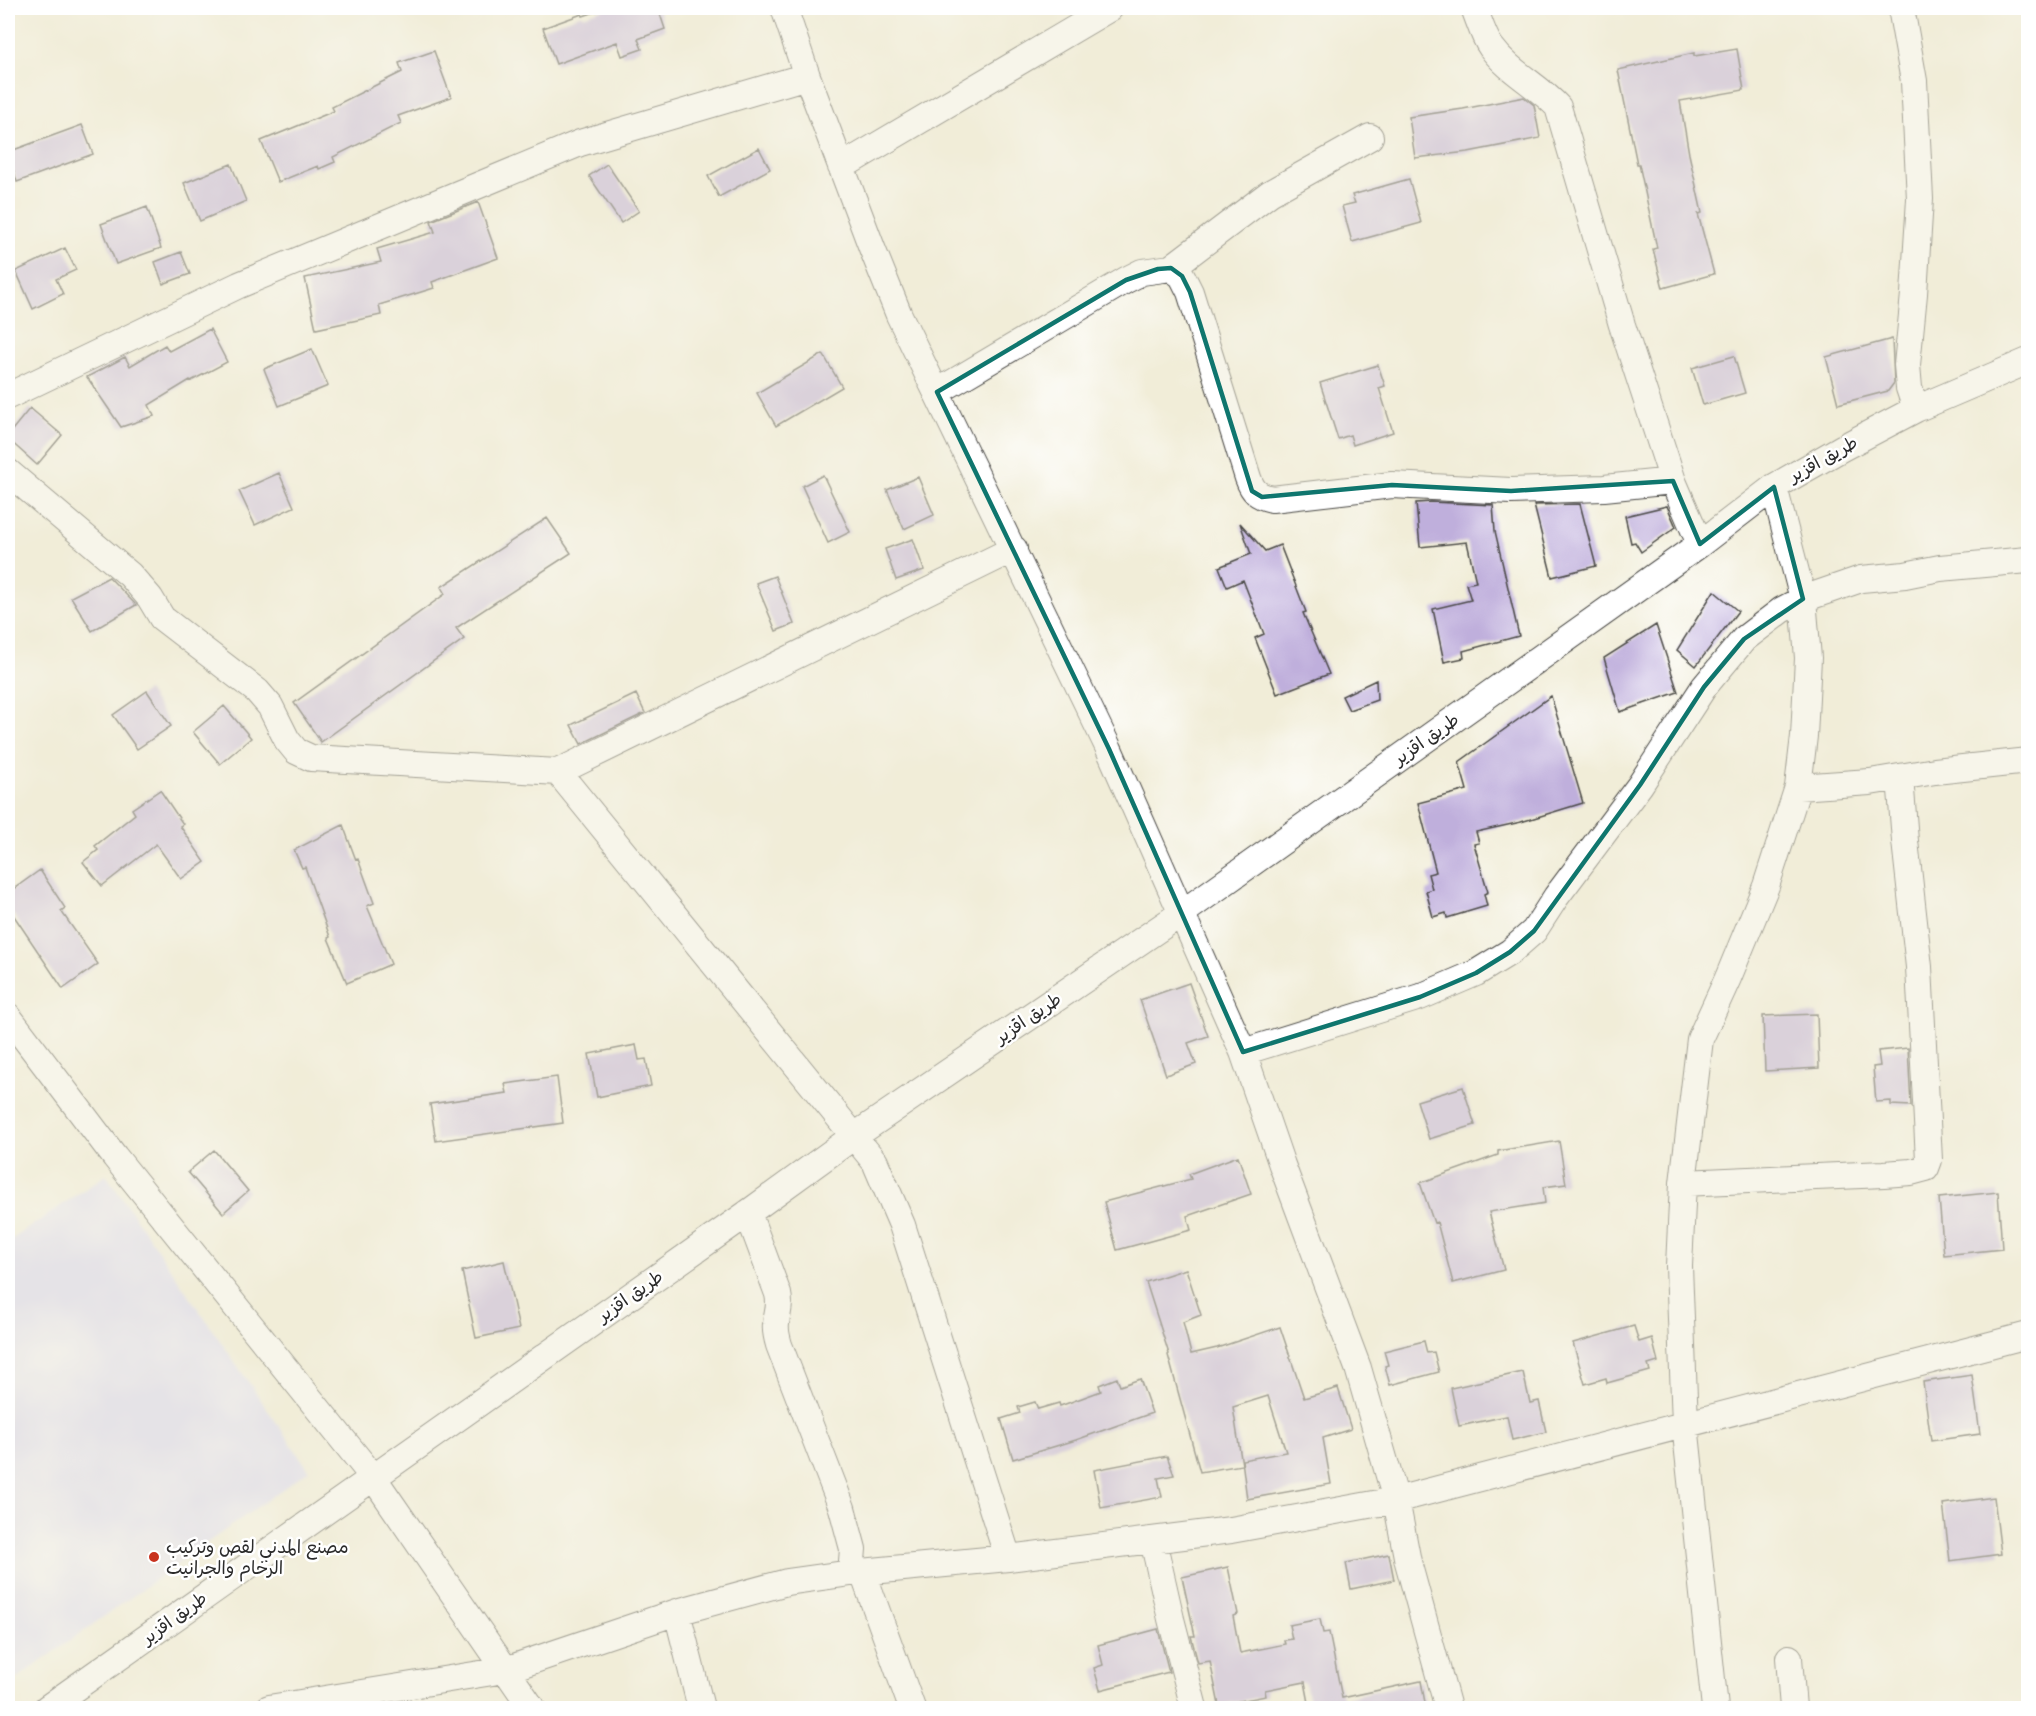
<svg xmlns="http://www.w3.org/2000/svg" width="2036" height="1716" viewBox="0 0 2036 1716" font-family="Sriracha,'Playpen Sans Arabic',sans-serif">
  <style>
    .built { fill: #d8d7f8 }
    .building { fill: #bfafdc }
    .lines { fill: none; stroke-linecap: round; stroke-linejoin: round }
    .minor-casing { stroke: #494845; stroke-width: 28 }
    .minor { stroke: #fff; stroke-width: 26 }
    .marked { fill: none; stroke: #0f766e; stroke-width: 4.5; stroke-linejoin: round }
    .poi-dot { fill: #c8321e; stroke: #fff; stroke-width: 2 }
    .labels { text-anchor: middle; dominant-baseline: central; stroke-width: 5; stroke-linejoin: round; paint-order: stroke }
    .street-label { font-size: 18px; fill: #2b2b2b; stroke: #fff }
    .poi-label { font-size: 18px; fill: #2b2b2b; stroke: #fff; text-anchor: start }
  </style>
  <rect width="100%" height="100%" fill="#fff"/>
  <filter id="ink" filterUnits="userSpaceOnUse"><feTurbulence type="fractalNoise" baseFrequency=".0167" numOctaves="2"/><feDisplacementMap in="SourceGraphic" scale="12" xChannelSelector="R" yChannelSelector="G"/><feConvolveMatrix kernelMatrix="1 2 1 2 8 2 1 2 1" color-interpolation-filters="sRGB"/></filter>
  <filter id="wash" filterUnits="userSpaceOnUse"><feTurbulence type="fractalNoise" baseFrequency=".008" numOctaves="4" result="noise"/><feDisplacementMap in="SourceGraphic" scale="24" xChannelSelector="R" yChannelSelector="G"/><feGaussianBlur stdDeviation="1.35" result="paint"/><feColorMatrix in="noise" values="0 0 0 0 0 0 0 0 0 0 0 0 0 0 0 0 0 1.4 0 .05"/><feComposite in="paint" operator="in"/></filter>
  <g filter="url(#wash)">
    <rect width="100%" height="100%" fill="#f1edd8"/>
    <path class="built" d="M106 1175 309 1470 8 1685V1242Z"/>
    <g id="blocks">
      <path class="building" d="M607 8H658L665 29 638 39 642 49 622 56 617 42 556 64 543 28 582 14 583 16Z
        M1737 49 1744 90 1680 101 1689 154 1702 213 1698 214 1714 274 1663 288 1653 249 1657 248 1639 164H1637L1618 70 1694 53V56Z
        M434 51 451 97 398 116 401 123 333 157 335 162 319 169 318 166 278 182 261 141 334 111 332 107 402 72 399 63Z
        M1524 97 1534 105 1540 138 1468 152 1415 158 1409 117 1463 109Z
        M82 125 93 154 17 182 8 152Z
        M759 148 770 169 719 197 708 176Z
        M231 164 246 201 200 221 184 183Z
        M607 164 639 211 621 223 589 176Z
        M1409 179 1421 223 1352 242 1342 206 1355 203 1352 195Z
        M478 202 498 258 432 282 434 288 379 305 381 315 316 329 305 278 381 262 377 249 435 232 431 221Z
        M147 207 161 248 116 264 101 224Z
        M65 248 76 270 56 279 63 294 33 309 16 271Z
        M181 252 190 274 163 284 155 262Z
        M210 329 227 362 191 381 190 380 149 405 154 416 121 427 87 377 125 357 130 366 165 345 169 351Z
        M1892 339 1894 383 1888 391 1838 404 1826 357Z
        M312 349 328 386 279 406 264 369Z
        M823 354 842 387 776 426 757 393Z
        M1734 356 1745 393 1703 405 1692 368Z
        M1378 365 1385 386 1379 388 1393 432 1353 445 1350 435 1338 439 1320 383Z
        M30 408 62 435 37 465 8 439V435Z
        M279 473 294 507 255 525 239 491Z
        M823 475 850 532 828 543 802 486Z
        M918 477 934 515 904 529 887 490Z
        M1431 502 1493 505 1495 531 1519 636 1463 651 1464 658 1444 662 1433 609 1471 600 1466 584 1476 582 1467 542 1420 547 1416 503Z
        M1580 504 1596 566 1552 577 1534 505Z
        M1667 506 1676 527 1641 552 1635 542 1631 543 1625 516Z
        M547 518 571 553 456 628 464 639 321 742 294 703 445 594 441 587Z
        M1240 523 1265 551 1280 545 1306 612 1303 613 1329 674 1277 694 1255 638 1264 634 1243 580 1227 587 1219 567 1251 554Z
        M913 539 924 570 896 580 885 549Z
        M775 576 794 624 776 631 756 583Z
        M109 577 136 605 92 631 71 597Z
        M1714 591 1738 611 1696 666 1677 650Z
        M1656 625 1678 692 1620 712 1604 658Z
        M1376 680 1377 700 1349 710 1342 696Z
        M147 691 171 726 137 749 113 715Z
        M636 694 645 713 581 744 571 725Z
        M1551 696 1583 803 1521 822 1476 832 1479 843 1474 844 1488 892 1484 894 1487 906 1447 918 1446 913 1433 917 1426 891 1432 889 1428 874 1436 872 1418 803 1467 790 1459 762Z
        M224 706 251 738 220 764 193 732Z
        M160 790 183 824 180 826 205 862 181 879 156 844 102 886 83 862 98 850 95 846 135 814 132 809Z
        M343 825 356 860 358 859 374 903 367 906 391 964 347 983 328 938 330 937 305 867 302 868 294 850Z
        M40 870 65 908 61 911 98 964 63 989 8 907V893Z
        M1189 983 1208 1036 1188 1043 1196 1064 1166 1075 1140 1000Z
        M1817 1014 1819 1068 1765 1071 1763 1016Z
        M636 1045 639 1060 646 1059 651 1086 597 1097 589 1054Z
        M1908 1048 1911 1106 1891 1105V1101L1876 1102 1873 1067 1880 1066 1878 1051Z
        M557 1077 563 1123 436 1141 430 1104 507 1093 505 1084Z
        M1463 1087 1475 1125 1429 1139 1417 1101Z
        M1559 1141 1566 1184 1543 1187 1545 1203 1489 1212 1504 1270 1453 1283 1437 1222 1434 1223 1420 1183 1498 1155V1151Z
        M214 1150 248 1191 223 1213 188 1172Z
        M1238 1156 1251 1194 1187 1216 1191 1230 1117 1250 1104 1202 1191 1179 1189 1174Z
        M1998 1192 2002 1249 1944 1255 1939 1198Z
        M504 1261 519 1329 476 1338 462 1271Z
        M1186 1269 1201 1315 1183 1322 1191 1354 1217 1348 1280 1327 1304 1398 1338 1388 1351 1429 1323 1438 1331 1484 1247 1499 1242 1460 1286 1452 1268 1396 1233 1407 1242 1465 1200 1472 1168 1355 1169 1354 1146 1282Z
        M1634 1326 1639 1342 1652 1338 1658 1362 1648 1365 1650 1371 1607 1383 1606 1378 1585 1384 1573 1343Z
        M1424 1341 1427 1353 1434 1352 1439 1372 1390 1385 1385 1366 1388 1365 1384 1351Z
        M1523 1372 1530 1403 1539 1401 1546 1432 1512 1440 1507 1416 1459 1426 1451 1388Z
        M1972 1375 1980 1434 1931 1441 1923 1382Z
        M1117 1378 1120 1386 1140 1379 1152 1413 1076 1440 1013 1459 1001 1419 1020 1413 1018 1407 1035 1402 1038 1409 1059 1403 1060 1406 1101 1391 1099 1385Z
        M1167 1456 1174 1475 1158 1478 1162 1497 1101 1508 1094 1470Z
        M1994 1497 2001 1554 1950 1561 1943 1504Z
        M1389 1554 1394 1580 1351 1589 1346 1563Z
        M1228 1567 1238 1614 1233 1616 1240 1653 1285 1644 1284 1640 1292 1639 1289 1625 1320 1619 1323 1633 1329 1632 1342 1698 1421 1681 1426 1708H1310L1305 1682 1265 1690 1266 1696 1219 1705 1210 1661 1198 1663 1191 1636H1195L1182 1577Z
        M1158 1629 1169 1672 1100 1690 1094 1668 1103 1665 1098 1645Z"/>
    </g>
  </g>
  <g filter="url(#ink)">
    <use href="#blocks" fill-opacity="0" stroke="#494845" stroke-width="1.5"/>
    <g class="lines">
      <defs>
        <path id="minor" d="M784 8 807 76 872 248 899 315 1109 749 1243 1052 1282 1165 1358 1368 1396 1500 1408 1562 1448 1708
          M1474 8C1479 20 1483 36 1491 47 1509 72 1538 85 1558 107L1622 325 1673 481 1700 544
          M1901 8 1914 81 1920 199 1914 294 1907 365 1909 388 1916 409
          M841 167 1110 8
          M1171 268 1270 193 1370 137
          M937 392 1126 280 1142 272 1171 268 1182 276 1190 292 1248 478C1253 492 1258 496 1272 499L1392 485 1511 491 1604 488 1673 481
          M8 396 239 285 580 143 807 76
          M8 472 130 575 150 598 162 618 257 691 270 706 287 740 296 751 311 758 558 772 1014 549
          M558 772 875 1162 902 1225 1008 1558
          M1798 787 1870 782 1935 771 2028 761
          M8 1016 115 1157 373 1477 532 1708
          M1243 1052 1420 997 1476 973 1510 952 1534 931 1556 897 1640 785 1704 687 1744 639 1782 610 1803 599 1861 579 1905 575 1940 568 2028 560
          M1683 1183 1884 1174 1911 1172 1926 1168 1929 1160 1919 967 1905 841 1900 777
          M748 1213 778 1294C781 1307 777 1312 776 1324 775 1331 777 1338 779 1345L842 1508 853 1549 851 1573
          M1153 1540 1171 1619 1194 1708
          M863 1573 912 1708
          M677 1612 701 1708
          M1789 1658 1793 1708
          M47 1708 748 1213 853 1137 1182 913 1700 544 1774 487 1842 448 1916 409 2028 361
          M269 1708 505 1670 677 1612 787 1582 851 1573 1008 1558 1231 1530 1396 1500 2028 1335
          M1715 1708 1685 1424 1679 1266 1683 1183 1700 1039 1728 978 1766 886 1798 787 1804 736 1808 658 1803 599 1774 487"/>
      </defs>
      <use href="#minor" class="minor-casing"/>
      <use href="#minor" class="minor"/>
    </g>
  </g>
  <path d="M0 0H2036V1716H0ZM1171 268 1182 276 1190 292 1248 478 1252 491 1262 497 1392 485 1511 491 1673 481 1700 544 1774 487 1803 599 1744 639 1704 687 1640 785 1534 931 1510 952 1476 973 1420 997 1243 1052 1109 749 937 392 1126 280 1158 269Z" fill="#f1edd8" fill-opacity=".55" fill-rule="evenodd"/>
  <path class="marked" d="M1171 268 1182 276 1190 292 1248 478 1252 491 1262 497 1392 485 1511 491 1673 481 1700 544 1774 487 1803 599 1744 639 1704 687 1640 785 1534 931 1510 952 1476 973 1420 997 1243 1052 1109 749 937 392 1126 280 1158 269Z"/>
  <circle class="poi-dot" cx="154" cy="1557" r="6"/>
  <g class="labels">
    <g class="street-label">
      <text transform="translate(1823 459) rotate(-29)">طريق اقزير</text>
      <text transform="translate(1426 739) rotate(-35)">طريق اقزير</text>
      <text transform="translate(1028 1018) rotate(-34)">طريق اقزير</text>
      <text transform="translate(630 1296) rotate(-35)">طريق اقزير</text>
      <text transform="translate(174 1618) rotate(-36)">طريق اقزير</text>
    </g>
    <g class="poi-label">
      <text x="166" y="1547">مصنع المدني لقص وتركيب<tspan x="166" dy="21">الرخام والجرانيت</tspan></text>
    </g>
  </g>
  <rect width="2036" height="1716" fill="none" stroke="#fff" stroke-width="30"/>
</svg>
